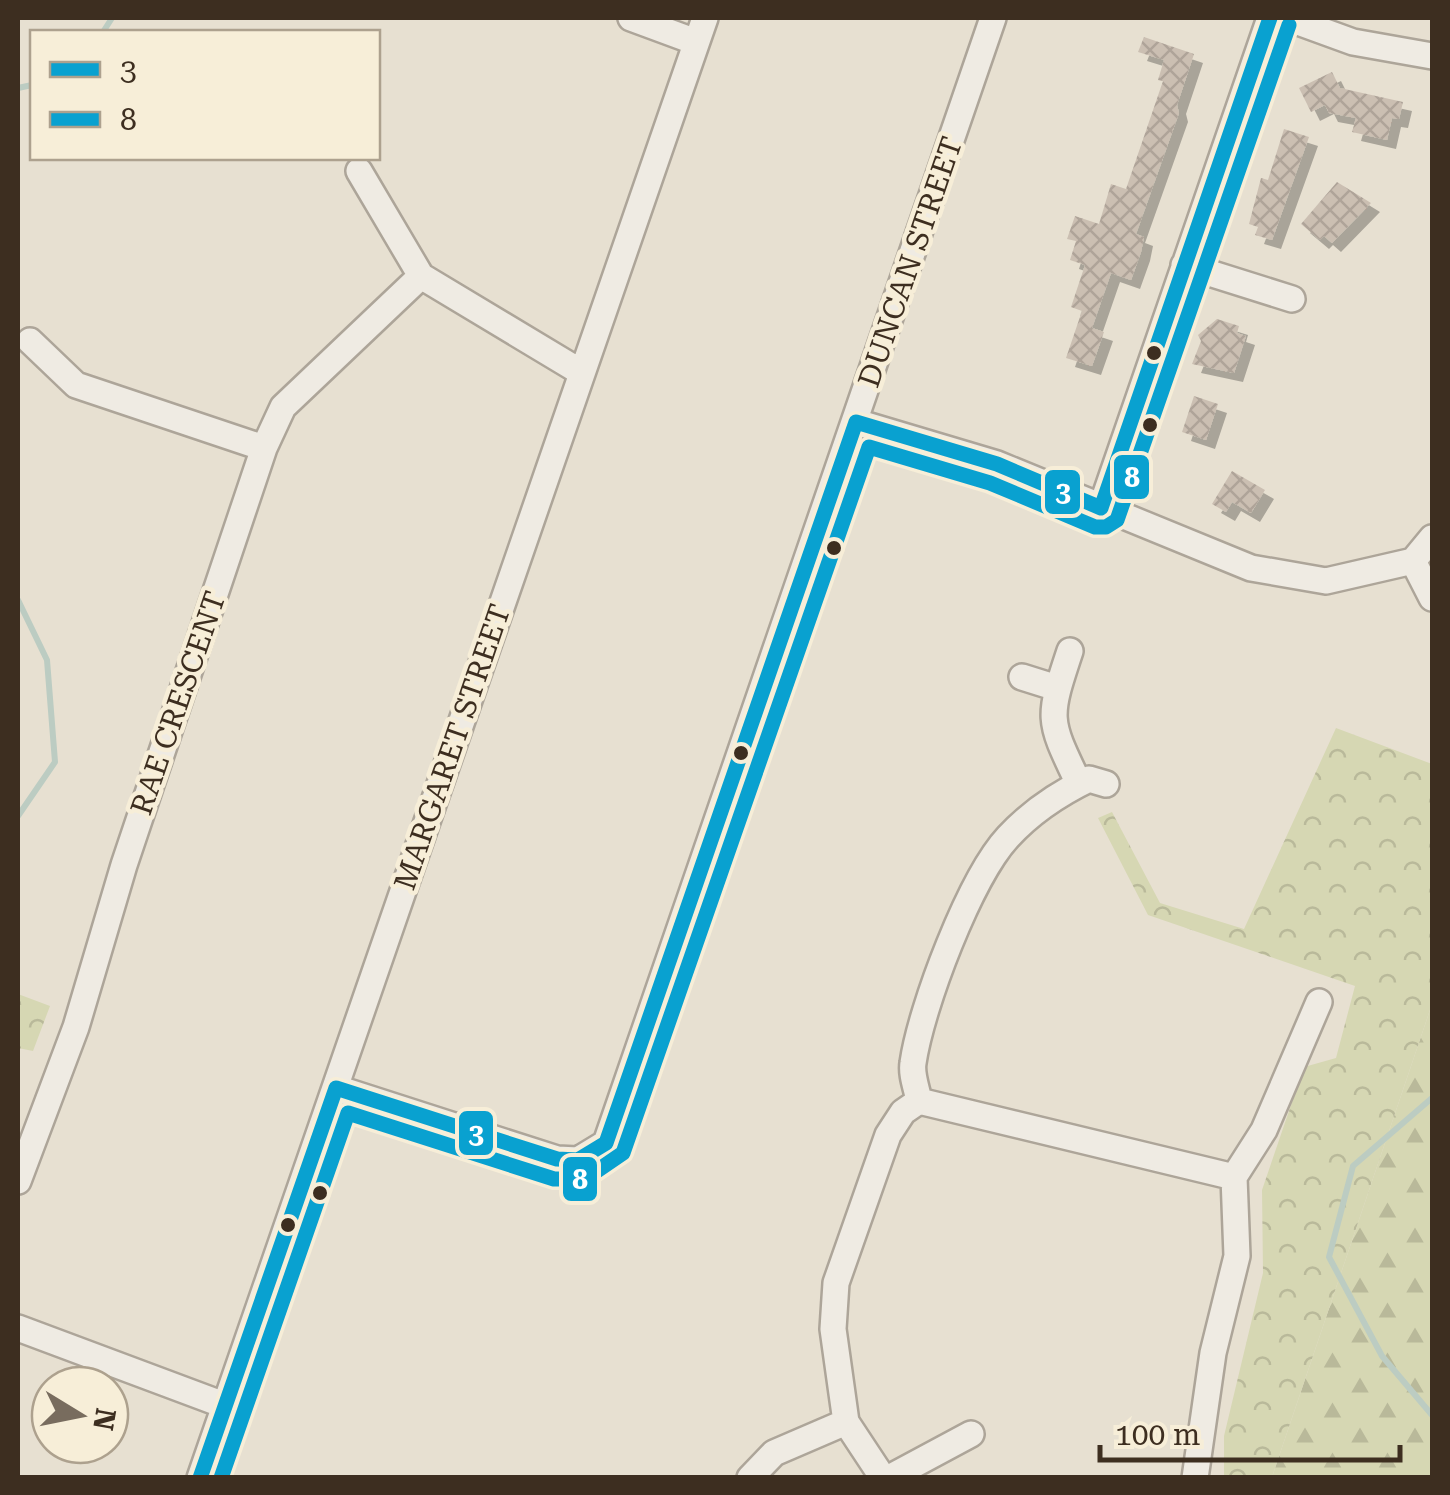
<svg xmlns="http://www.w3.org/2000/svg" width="1450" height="1495" viewBox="0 0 1450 1495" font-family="'Roboto Serif',serif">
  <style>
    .forest { fill: url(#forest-firs) }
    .park { fill: url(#park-crowns) }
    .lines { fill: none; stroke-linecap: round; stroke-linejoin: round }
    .stream { stroke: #bcccc2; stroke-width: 6 }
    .building { fill: url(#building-cross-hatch); filter: url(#shadow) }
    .minor-casing { stroke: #ada599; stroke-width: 30 }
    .minor { stroke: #efebe3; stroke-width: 25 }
    .bus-1-casing { stroke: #f7eed8; stroke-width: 22 }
    .bus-2-casing { stroke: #f7eed8; stroke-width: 22 }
    .bus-1 { stroke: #09a1d0; stroke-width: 15 }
    .bus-2 { stroke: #09a1d0; stroke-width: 15 }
    .bus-dot { fill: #3d2e20; stroke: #f7eed8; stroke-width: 4 }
    .labels { text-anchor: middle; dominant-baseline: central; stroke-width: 9; stroke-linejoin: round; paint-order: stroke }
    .street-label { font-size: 30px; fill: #3d2e20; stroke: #f7eed8 }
    .line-badge { stroke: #f7eed8; stroke-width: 4 }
    .badge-label { font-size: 28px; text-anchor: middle; font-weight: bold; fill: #fff }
  </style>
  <defs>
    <pattern id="forest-firs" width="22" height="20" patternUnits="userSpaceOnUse" patternTransform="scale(2.5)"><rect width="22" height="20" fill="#d6d7b3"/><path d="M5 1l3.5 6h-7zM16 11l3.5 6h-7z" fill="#b9b99a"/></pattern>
    <pattern id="park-crowns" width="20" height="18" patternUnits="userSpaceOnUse" patternTransform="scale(2.5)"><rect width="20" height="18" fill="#d6d7b3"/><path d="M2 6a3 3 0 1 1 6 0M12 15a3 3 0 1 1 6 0" fill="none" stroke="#b9b99a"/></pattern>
    <pattern id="building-cross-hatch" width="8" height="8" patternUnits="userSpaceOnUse" patternTransform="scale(2.5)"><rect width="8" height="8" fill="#cbbfb2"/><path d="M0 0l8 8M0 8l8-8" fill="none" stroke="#afa499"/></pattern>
    <filter id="shadow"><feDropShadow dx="9" dy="9" stdDeviation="0" flood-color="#0004"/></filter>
  </defs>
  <rect width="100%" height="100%" fill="#e7e0d1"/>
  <path class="forest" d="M1432 1004V1477H1272Z"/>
  <path class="park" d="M1336 728 1432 764V1004L1272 1477H1224V1436L1263 1273 1262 1190 1304 1067 1336 1058 1355 986 1148 915 1098 818 1112 812 1160 903 1244 929Z
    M18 994 50 1006 33 1051 18 1048Z"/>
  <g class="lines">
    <path class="stream" d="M103 32 112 18
      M18 88 32 85
      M18 600 47 660 55 762 18 816
      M1432 1098 1353 1166 1329 1257 1382 1356 1432 1415"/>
  </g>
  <path class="building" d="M1144 37 1194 54 1177 105 1179 113 1136 234 1144 237 1141 252 1131 280 1111 273 1092 328 1104 332 1092 366 1066 358 1082 311 1071 307 1085 265 1070 260 1076 241 1067 239 1075 216 1099 224 1111 184 1126 189 1163 81 1158 80 1164 60 1138 52Z
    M1332 72 1340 88 1403 102 1399 119 1392 118 1387 140 1352 132 1356 118 1329 113 1325 105 1311 112 1299 88Z
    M1284 129 1309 137 1272 240 1255 235 1258 227 1249 224 1261 178 1268 180Z
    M1337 182 1371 203 1332 243 1324 236 1320 240 1301 224Z
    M1217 319 1239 326 1237 333 1246 336 1234 373 1192 364 1201 341 1198 335Z
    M1194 396 1218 404 1206 440 1182 432Z
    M1232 471 1265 490 1251 513 1232 502 1226 512 1212 504Z"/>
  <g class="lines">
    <defs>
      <path id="minor" d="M631 18 696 42
        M1287 18 1353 42 1432 56
        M359 171 421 276 579 371
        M1184 265 1292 299
        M30 341 76 385 264 448
        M856 422 997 464 1251 568 1326 581 1413 561 1432 538
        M1101 508 1270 18
        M1413 561 1432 598
        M1070 651C1047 720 1048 719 1079 784
        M1022 677 1057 688
        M336 1088 557 1159 578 1160 606 1143 993 18
        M919 1101C917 1089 911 1075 913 1063 921 1007 970 878 1008 837 1031 812 1058 794 1089 779L1106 784
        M1234 1177 1264 1130 1319 1002
        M18 1181 76 1027 124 865 264 448 283 407 421 276
        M18 1328 224 1405
        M200 1478 705 18
        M750 1478 774 1453 846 1422
        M883 1478 846 1422 833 1329 836 1283 888 1135 903 1112 919 1101 1234 1177
        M889 1478 971 1434
        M1195 1478 1213 1353 1237 1256 1234 1177"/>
    </defs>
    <use href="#minor" class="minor-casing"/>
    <use href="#minor" class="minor"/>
    <defs>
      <path id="bus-1" d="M200 1478 336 1088 557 1159 578 1160 606 1143 856 422 997 464 1101 508 1270 18"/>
      <path id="bus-2" d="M221 1478 348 1113 554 1179H585L623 1153 869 447 990 483 1095 527H1106L1117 520 1289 25"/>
    </defs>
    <use href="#bus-1" class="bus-1-casing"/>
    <use href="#bus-2" class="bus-2-casing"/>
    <use href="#bus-1" class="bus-1"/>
    <use href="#bus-2" class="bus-2"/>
  </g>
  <g class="bus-dot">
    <circle cx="1154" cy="353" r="9"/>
    <circle cx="1150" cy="425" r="9"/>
    <circle cx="834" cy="548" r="9"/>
    <circle cx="741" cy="753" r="9"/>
    <circle cx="320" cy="1193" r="9"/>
    <circle cx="288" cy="1225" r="9"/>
  </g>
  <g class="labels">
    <g class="street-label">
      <text transform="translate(910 262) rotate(-71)">DUNCAN STREET</text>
      <text transform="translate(178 703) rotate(-71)">RAE CRESCENT</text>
      <text transform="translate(452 747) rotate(-71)">MARGARET STREET</text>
    </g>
  </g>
  <g class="line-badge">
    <rect x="1112" y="453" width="39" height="48" rx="10" fill="#09a1d0"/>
    <rect x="1043" y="468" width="39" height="48" rx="10" fill="#09a1d0"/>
    <rect x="457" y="1109" width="38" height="48" rx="10" fill="#09a1d0"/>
    <rect x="561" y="1155" width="38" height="48" rx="10" fill="#09a1d0"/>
  </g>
  <g class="badge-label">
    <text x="1132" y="487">8</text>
    <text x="1063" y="501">3</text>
    <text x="476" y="1143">3</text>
    <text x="580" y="1189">8</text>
  </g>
  <rect width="1450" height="1495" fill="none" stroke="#3d2e20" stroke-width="40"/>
  <rect x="30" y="30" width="350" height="130" fill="#f7eed8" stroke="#ada18e" stroke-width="2.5"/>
  <rect x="50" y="62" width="50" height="15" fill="#09a1d0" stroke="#ada18e" stroke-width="2.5"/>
  <text x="120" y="80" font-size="30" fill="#3d2e20">3</text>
  <rect x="50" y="112" width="50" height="15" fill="#09a1d0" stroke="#ada18e" stroke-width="2.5"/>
  <text x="120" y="130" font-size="30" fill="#3d2e20">8</text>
  <g transform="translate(80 1415) rotate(100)"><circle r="48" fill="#f7eed8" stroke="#ada18e" stroke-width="2.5"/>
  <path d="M0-8L18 38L0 25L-18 38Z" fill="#786c5e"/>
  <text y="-15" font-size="28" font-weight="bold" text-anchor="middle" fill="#3d2e20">N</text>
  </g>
  <path d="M1100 1445v15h300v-15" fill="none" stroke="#3d2e20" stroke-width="5"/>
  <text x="1115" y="1445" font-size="30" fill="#3d2e20" stroke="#f7eed8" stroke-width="8" paint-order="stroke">100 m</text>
</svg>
